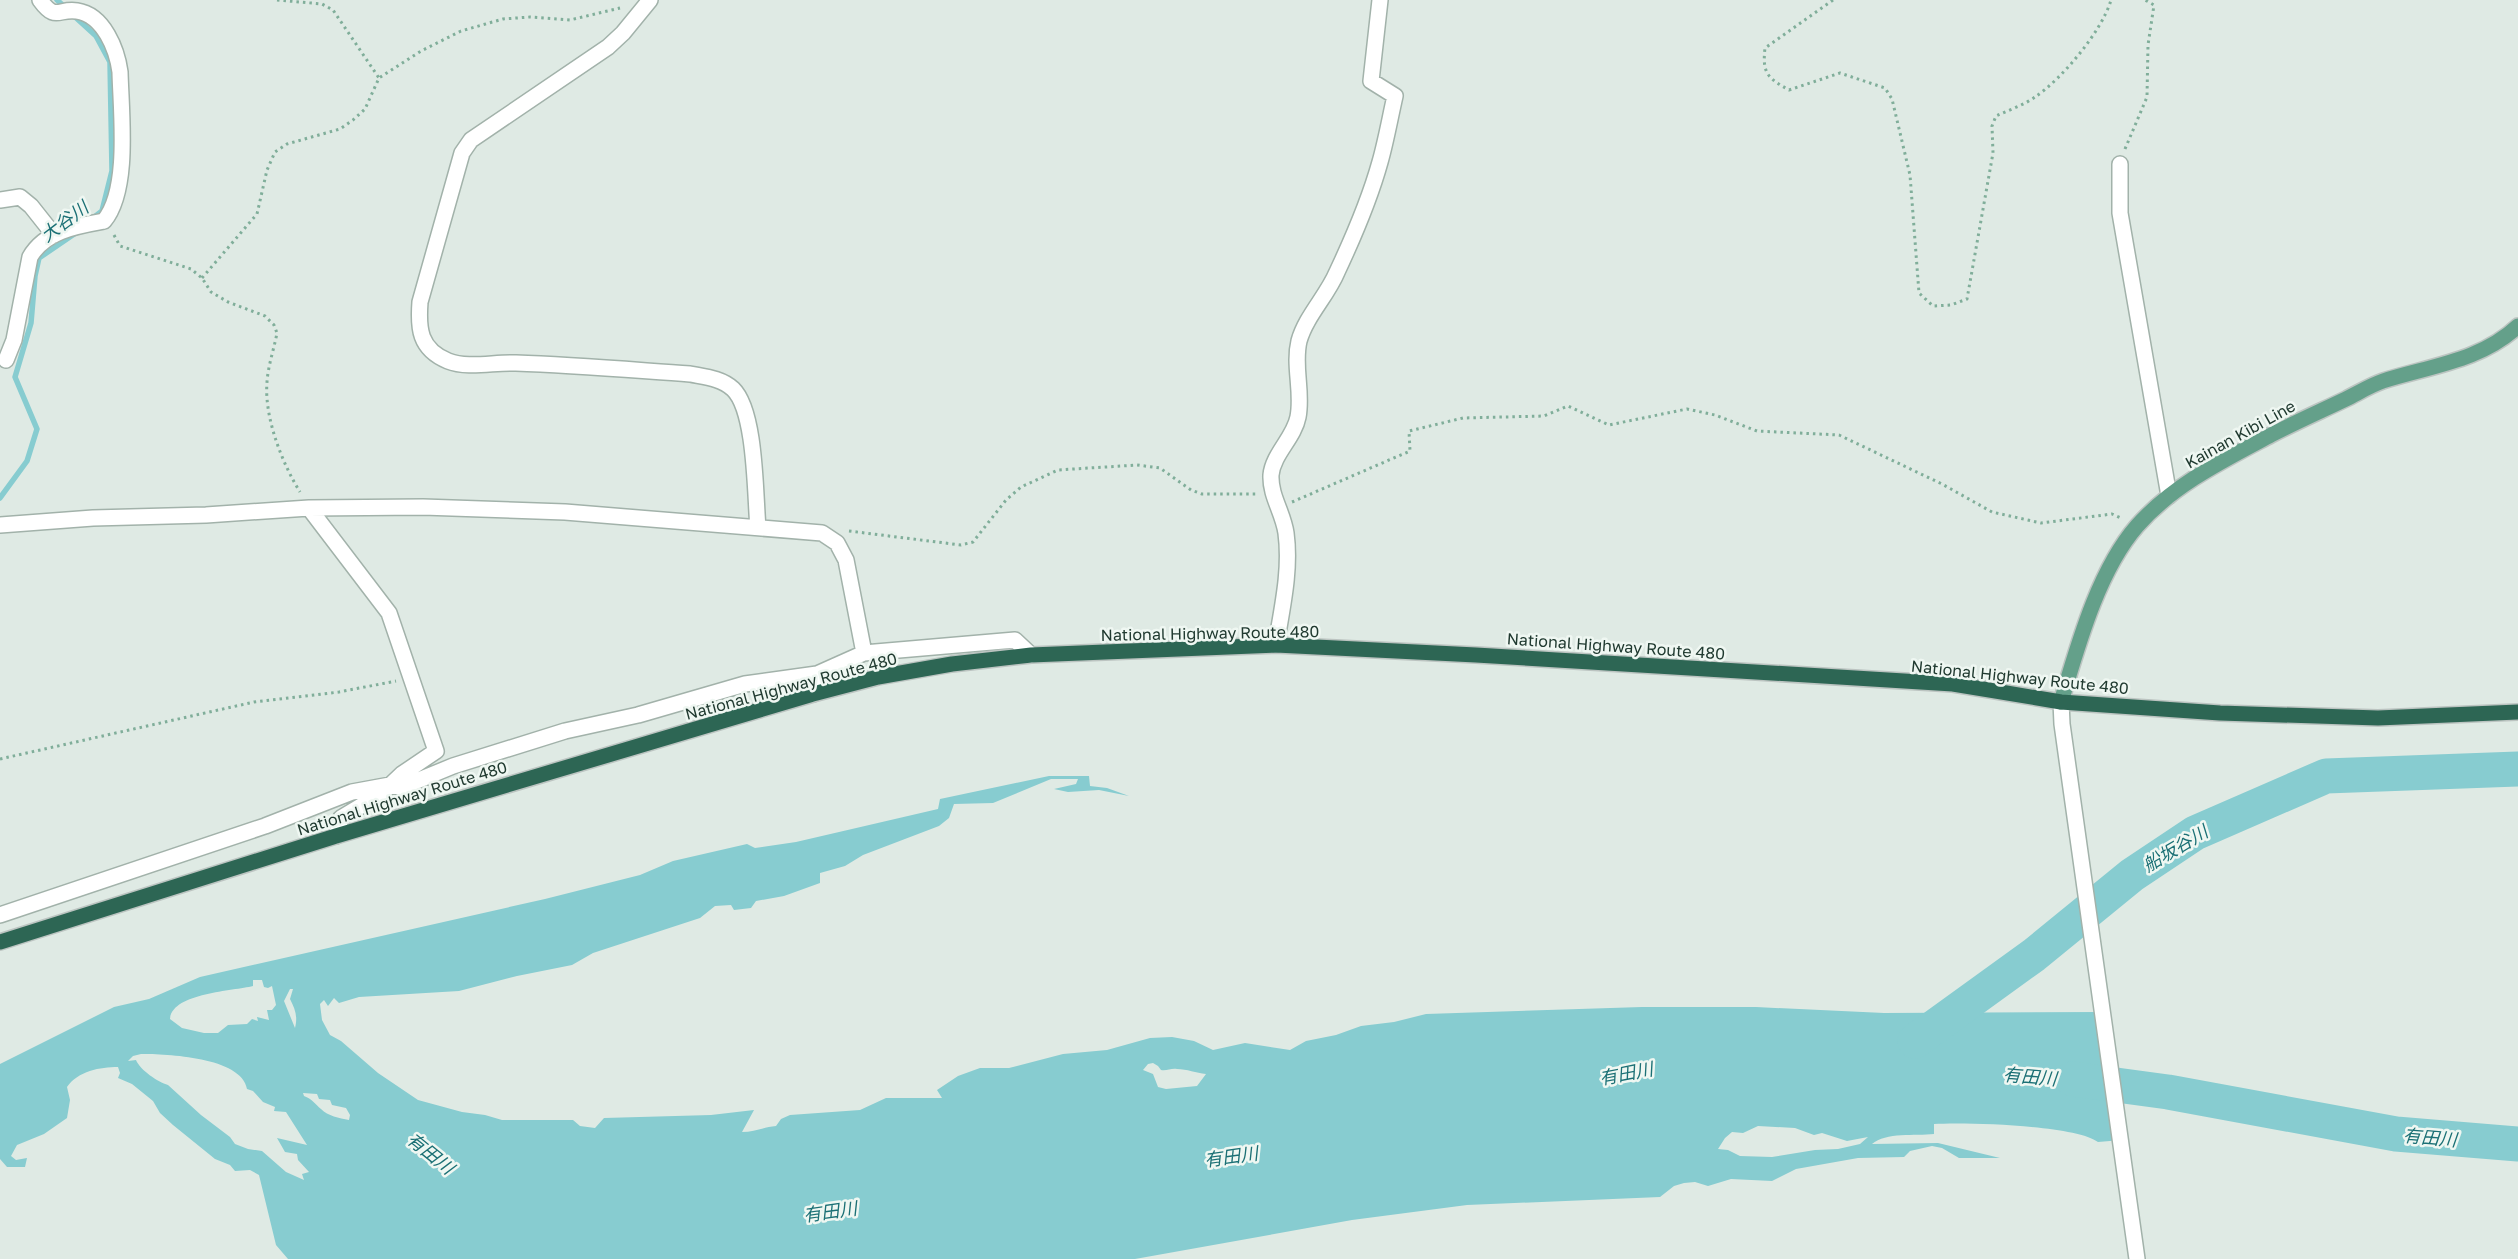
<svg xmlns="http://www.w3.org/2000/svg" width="2518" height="1259" viewBox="0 0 2518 1259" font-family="'Golos Text','Noto Sans JP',sans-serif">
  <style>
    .water { fill: #87ccd0; fill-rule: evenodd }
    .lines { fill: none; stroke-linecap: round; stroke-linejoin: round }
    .stream { stroke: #87ccd0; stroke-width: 5.5 }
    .river { stroke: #87ccd0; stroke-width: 35 }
    .minor-casing { stroke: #a2b2aa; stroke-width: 18 }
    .major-casing { stroke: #bcc4c1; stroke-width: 18 }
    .highway-casing { stroke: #bcc4c1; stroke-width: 18 }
    .path { stroke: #80ae9a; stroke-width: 3; stroke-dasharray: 2.5 4; stroke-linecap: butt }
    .minor { stroke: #fff; stroke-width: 15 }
    .major { stroke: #64a08a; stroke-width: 15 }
    .highway { stroke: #2d6654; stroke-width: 15 }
    .labels { text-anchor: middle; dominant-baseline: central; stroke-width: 5; stroke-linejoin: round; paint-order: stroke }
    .street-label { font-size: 16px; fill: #203a30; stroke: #eff7f2 }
    .water-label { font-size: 18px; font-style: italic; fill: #1b7075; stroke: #eff7f2 }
  </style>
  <rect width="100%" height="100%" fill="#dfeae4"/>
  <path class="water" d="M1049 776H1089L1090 786 1107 788 1129 796 1099 790 1068 792 1054 789 1076 784 1078 779H1051L993 803 954 804 949 818 939 826 863 855 845 866 820 873V883L784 896 756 901 751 908 734 910 731 905 715 906 700 918 593 953 572 965 517 976 459 991 359 997 339 1003 334 998 328 1006 324 1000 320 1004 322 1020 330 1035 341 1041 378 1073 418 1100 462 1112 485 1115 502 1120H573L580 1126 595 1128 604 1118 711 1115 754 1110 742 1132C755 1132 764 1127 776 1126L781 1119 790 1115 860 1110 886 1098H942L937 1090 958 1076 980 1068H1009L1063 1054 1107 1050 1150 1038 1172 1037 1194 1041 1213 1050 1245 1043 1290 1050 1306 1041 1336 1035 1361 1026 1394 1022 1426 1014 1642 1007H1756L1884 1013 2103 1012 2122 1140 2098 1142C2076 1125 1965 1122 1934 1124V1134C1915 1136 1886 1132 1872 1144L1938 1143 2000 1158H1959L1942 1148 1932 1146 1910 1151 1904 1157 1858 1158 1796 1169 1772 1181 1731 1179 1708 1186 1695 1182 1684 1183 1674 1186 1660 1197 1467 1205 1352 1220 1135 1259H288L276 1245 259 1175 250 1170 235 1171 230 1165 215 1159 173 1125 160 1113 153 1101 132 1084 118 1078 120 1073 118 1067C100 1067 78 1071 67 1087L70 1100 67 1118 44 1134 17 1145 11 1156 16 1160 27 1158 25 1167H7L0 1159V1064L114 1007 149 999 200 977 545 899 640 875 673 861 747 844 755 848 796 842 938 809 940 799ZM253 980H262L264 987 268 988 272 986 276 1005 272 1010H267L269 1020 257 1017 258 1021 252 1019 247 1024 228 1025 218 1033H204L182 1028 170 1019C172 993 233 991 253 986ZM290 989H293L290 999C295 1009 298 1016 295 1028L284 1001ZM141 1054C166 1054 242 1057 247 1089L253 1091 263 1102 275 1107 274 1111 286 1112 307 1145 277 1138 285 1152 297 1154 298 1160 309 1172 302 1174 304 1180 286 1172 262 1151 248 1149 235 1144 230 1137 201 1115 168 1085C158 1082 140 1070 136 1060L128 1061 133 1056ZM1153 1063 1158 1066 1161 1070C1167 1071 1171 1068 1177 1069 1187 1069 1196 1073 1206 1074L1197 1086 1166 1089 1158 1087 1153 1074 1143 1070 1148 1064ZM303 1093 317 1094 319 1099 330 1100 332 1105 346 1108 350 1115 349 1120C339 1118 328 1116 321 1109 315 1104 312 1099 304 1096ZM1758 1126 1795 1128 1814 1135 1822 1133 1847 1141 1868 1137 1860 1144 1838 1149 1815 1150 1772 1157 1740 1156 1728 1150 1718 1149 1725 1138 1732 1132 1743 1133Z"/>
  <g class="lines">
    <path class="stream" d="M57 0 67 9
      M73 15 96 36 110 62 112 171 102 211 92 219
      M0 498 27 461 37 429 15 377 31 323 35 276 39 258 80 230"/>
    <path class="river" d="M1915 1041 2034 955 2132 875 2195 833 2326 776 2518 769
      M2072 1079 2168 1092 2396 1134 2518 1144"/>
    <defs>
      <path id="minor" d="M650 0 623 33 608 47 471 140 462 153 420 302C418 328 419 349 448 361 468 369 494 362 516 363 574 365 632 370 690 374 705 377 721 378 733 389 756 411 755 495 758 528
        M2120 164V213L2169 496
        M0 200 20 197 31 206 54 235
        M6 360 14 340 30 257C45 231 76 226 104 221 130 190 121 113 120 72 117 50 104 15 77 11 58 8 56 22 40 0
        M309 508 389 613 436 751 402 774 381 794 341 818 336 836
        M0 525 93 518 206 515 309 508 423 507 565 512 822 533 837 543 846 560 864 653 817 674 813 694
        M1276 645C1282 608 1291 570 1286 533 1283 512 1270 496 1271 475 1273 454 1294 438 1298 417 1303 392 1293 366 1299 341 1306 316 1327 296 1337 272 1353 238 1370 198 1380 162 1386 141 1390 118 1395 96L1371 81 1380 0
        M864 653 1015 640 1031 655
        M2061 702 2062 724 2137 1259
        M0 915 265 826 352 792 390 785 402 787 453 766 565 731 638 715 745 684 817 674"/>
      <path id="major" d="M2061 702C2078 645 2098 571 2137 526 2173 485 2224 460 2271 435 2296 422 2321 411 2346 399 2358 393 2371 385 2383 381 2430 366 2481 361 2518 326"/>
      <path id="highway" d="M0 942 336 836 813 694 878 677 952 664 1031 655 1276 645 1476 655 1953 684 2061 702 2220 713 2378 718 2518 712"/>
    </defs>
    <use href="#minor" class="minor-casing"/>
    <use href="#major" class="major-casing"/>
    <use href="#highway" class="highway-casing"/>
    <path class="path" d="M277 0 322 4 333 10 379 78
      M1833 0 1765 48C1762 74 1768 78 1789 90L1840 73 1885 88 1892 99 1910 175 1919 293 1933 306 1951 305 1967 299 1993 153 1992 126 1996 116C2009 110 2024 105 2035 97 2062 79 2102 31 2111 0
      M2125 149 2147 97 2148 45 2154 5 2145 0
      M114 235 120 246 191 269 202 278 211 292 228 302 265 316 274 325 277 333C274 349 268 366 267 382 264 417 282 463 300 492
      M202 278 257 214 267 170 275 152 287 144 340 129 353 120 365 109 379 78 421 51 461 31 503 19 530 17 570 20 620 8
      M1292 502 1410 451 1409 431 1463 418 1544 416 1568 406 1609 425 1687 409 1715 415 1757 431 1839 435 1942 484 1992 512 2041 523 2112 514 2123 519
      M849 531 961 545 973 542 1006 500 1021 487 1058 470 1137 465 1160 468 1191 490 1202 494H1257
      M0 759 254 702 339 692 396 681"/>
    <use href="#minor" class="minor"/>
    <use href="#major" class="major"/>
    <use href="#highway" class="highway"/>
  </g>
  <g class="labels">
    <g class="street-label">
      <text transform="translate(2240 434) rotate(-29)">Kainan Kibi Line</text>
      <text transform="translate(1210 633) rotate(-1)">National Highway Route 480</text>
      <text transform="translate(1616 646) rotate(4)">National Highway Route 480</text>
      <text transform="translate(2020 677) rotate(6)">National Highway Route 480</text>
      <text transform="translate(791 686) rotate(-15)">National Highway Route 480</text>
      <text transform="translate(402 798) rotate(-17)">National Highway Route 480</text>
    </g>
    <g class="water-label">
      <text transform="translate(64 221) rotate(-37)">大谷川</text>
      <text transform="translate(2175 848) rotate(-31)">船坂谷川</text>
      <text transform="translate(1626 1073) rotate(-11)">有田川</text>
      <text transform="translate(2030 1076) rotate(5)">有田川</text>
      <text transform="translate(2430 1137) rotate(5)">有田川</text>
      <text transform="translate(431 1153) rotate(39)">有田川</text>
      <text transform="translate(1231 1156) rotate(-8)">有田川</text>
      <text transform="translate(830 1211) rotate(-8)">有田川</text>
    </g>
  </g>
</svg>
